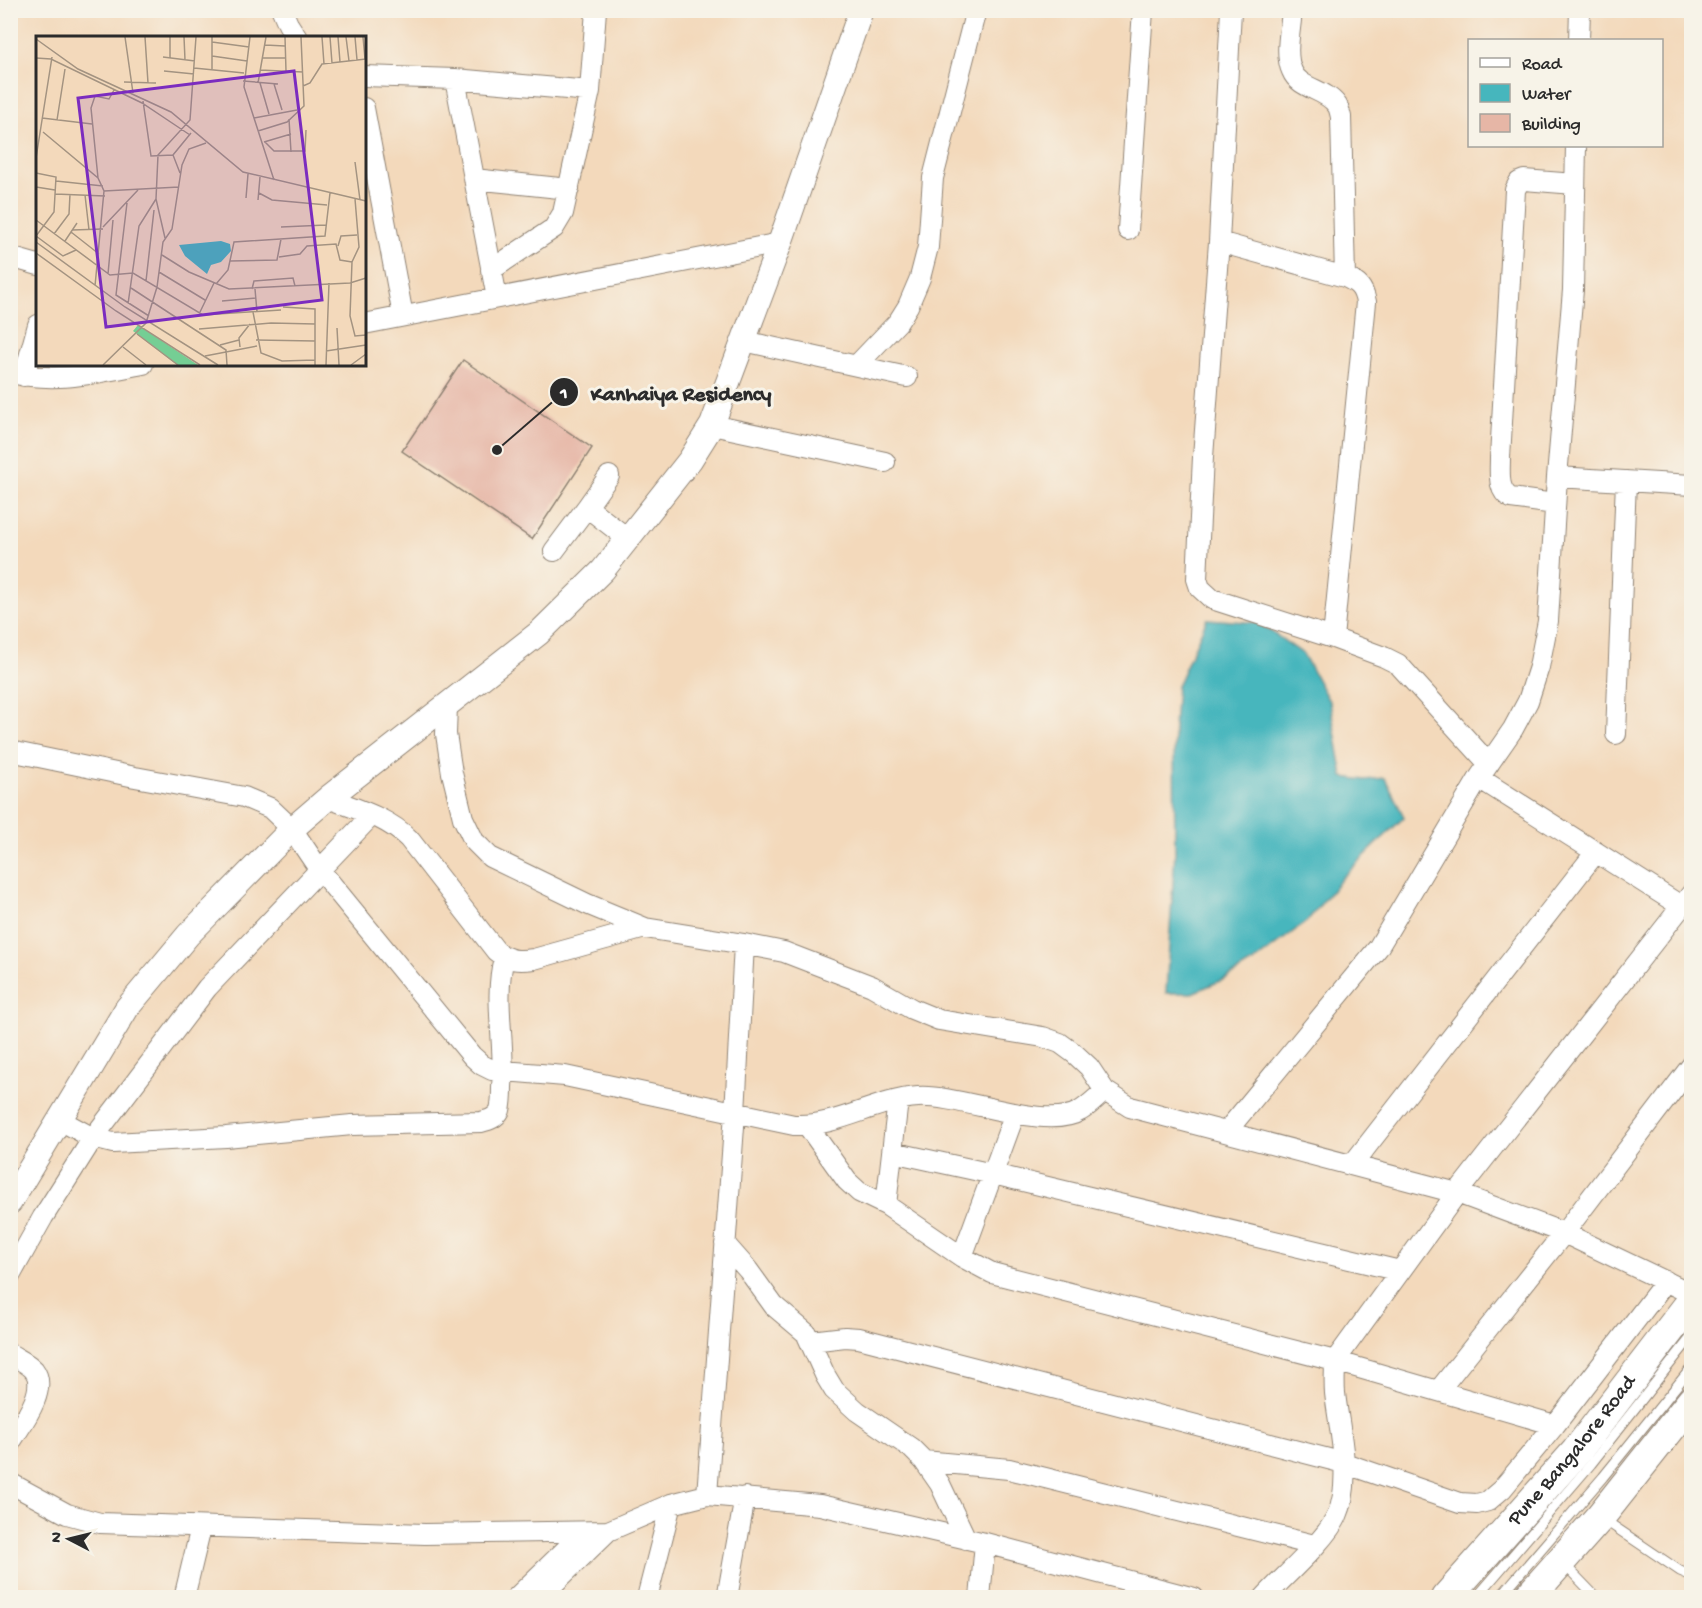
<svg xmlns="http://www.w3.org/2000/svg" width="1702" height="1608" viewBox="0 0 1702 1608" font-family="'Gochi Hand',sans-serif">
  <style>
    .water { fill: #46b6bd; stroke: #387074; stroke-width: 1.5 }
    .building { fill: #e6b6a6 }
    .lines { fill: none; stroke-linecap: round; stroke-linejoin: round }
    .service-casing { stroke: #8f8273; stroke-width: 11 }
    .minor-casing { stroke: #8f8273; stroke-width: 22 }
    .tertiary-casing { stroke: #8f8273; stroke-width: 26 }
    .primary-casing { stroke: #8f8273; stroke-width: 32 }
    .service { stroke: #fff; stroke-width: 9 }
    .minor { stroke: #fff; stroke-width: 20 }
    .tertiary { stroke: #fff; stroke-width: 24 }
    .primary { stroke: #fff; stroke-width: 30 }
    .labels { text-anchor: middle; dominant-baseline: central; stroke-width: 6; stroke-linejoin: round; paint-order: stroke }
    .street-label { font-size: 21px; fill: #2b2b2b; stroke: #f7f3e8 }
    .inset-road { fill: none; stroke: #a39381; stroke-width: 1.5 }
    .view { fill: #7b2cbf; fill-opacity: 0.15; stroke: #7b2cbf; stroke-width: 3 }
    .inset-edge { fill: none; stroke: #2b2b2b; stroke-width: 3 }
    .leader { fill: none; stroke: #2b2b2b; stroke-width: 2 }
    .callout-dot { fill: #2b2b2b; stroke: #f7f3e8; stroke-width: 2 }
    .mark-label { font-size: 18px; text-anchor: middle; font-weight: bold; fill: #fff }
    .callout-label { font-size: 22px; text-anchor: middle; font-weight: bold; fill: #2b2b2b; stroke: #f7f3e8; stroke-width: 6; stroke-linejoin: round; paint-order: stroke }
  </style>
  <rect width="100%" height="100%" fill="#f7f3e8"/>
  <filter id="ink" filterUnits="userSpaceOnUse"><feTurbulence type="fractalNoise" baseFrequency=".0167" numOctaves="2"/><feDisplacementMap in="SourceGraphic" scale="12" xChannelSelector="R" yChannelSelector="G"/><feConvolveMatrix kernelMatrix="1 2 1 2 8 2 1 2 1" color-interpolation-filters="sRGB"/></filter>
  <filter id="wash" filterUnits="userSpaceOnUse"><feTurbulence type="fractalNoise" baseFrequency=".008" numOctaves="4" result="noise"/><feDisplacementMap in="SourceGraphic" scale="24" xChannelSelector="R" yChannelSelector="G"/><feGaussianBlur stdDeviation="1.35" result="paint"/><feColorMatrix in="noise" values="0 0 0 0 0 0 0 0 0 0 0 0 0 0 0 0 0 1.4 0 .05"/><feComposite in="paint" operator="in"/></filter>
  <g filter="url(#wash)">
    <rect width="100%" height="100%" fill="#f3d9bb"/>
    <path class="water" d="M1207 619 1259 623 1303 654 1330 703 1343 777 1365 780 1385 778 1404 817 1342 878 1307 921 1254 962 1227 978 1192 993H1166L1175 852 1174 728 1177 686Z"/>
    <g id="blocks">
      <path class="building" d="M463 360 592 448 532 539 402 451Z"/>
    </g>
  </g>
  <g filter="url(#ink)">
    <use href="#blocks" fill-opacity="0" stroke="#8f8273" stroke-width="1.5"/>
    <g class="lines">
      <defs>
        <path id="service" d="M1603 1519 1680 1571 1692 1576
          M1565 1565 1597 1598
          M1476 1598 1591 1464 1692 1336
          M1499 1598 1603 1477 1692 1367"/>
        <path id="minor" d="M282 10 288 24 297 38
          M1231 10 1219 242 1203 457 1197 579 1200 588 1212 599 1333 638 1384 657 1398 664 1489 764
          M1292 10C1291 28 1284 54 1292 71 1299 89 1325 89 1336 104 1339 107 1340 113 1341 117L1345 277
          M1579 40 1580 10
          M364 76 455 79 590 91
          M455 79 497 298
          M364 108 403 316
          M474 179 569 189
          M1128 230 1143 10
          M1219 242 1345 277C1358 283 1363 287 1366 302L1333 638
          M10 257 38 265
          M491 270 554 228 563 213 590 91 596 10
          M364 324 780 243
          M744 341 907 377
          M856 366 898 322 908 306 920 278 928 247 933 178 976 10
          M10 373C60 383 95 373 143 364
          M24 376 38 325
          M712 425 885 462
          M1557 477 1692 485
          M1555 504 1511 498C1497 491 1500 472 1500 458L1515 190 1519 182 1524 180 1575 184
          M587 507 609 476
          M554 551 587 507 628 539
          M447 705 446 734 452 773 463 818 474 841 490 857 587 904 645 928 744 944 784 952 872 986 912 1009 939 1020 1043 1037 1060 1043 1075 1054 1089 1067 1105 1091 1130 1107 1457 1193 1564 1233 1692 1294
          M1616 734 1626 481
          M10 751 135 777 244 797 270 808 292 829 319 869 472 1056 482 1065 492 1070 565 1076 794 1125C838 1127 875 1100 918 1097 960 1094 1045 1132 1080 1111 1089 1106 1097 1097 1105 1091
          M1479 778 1681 906
          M328 798C356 809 387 817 409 839L496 951C508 961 519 961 534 959L645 928
          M60 1120 93 1138 113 1143 226 1137 352 1125 481 1122C489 1120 496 1118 500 1110 502 1103 502 1094 502 1087 506 1044 493 1000 504 958
          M807 1125 847 1181 859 1192 886 1205 962 1257 992 1273 1335 1361 1555 1425
          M1226 1132 1378 948 1479 778 1513 729 1528 701 1539 667 1548 621 1557 477 1573 290 1576 146
          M892 1152 993 1174 1400 1271
          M1352 1165 1596 852
          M886 1205 898 1100
          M725 1244 748 1270 774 1306 806 1333 825 1375 834 1390 857 1411 911 1448 924 1461 940 1484 966 1539
          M962 1257 1015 1113
          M10 1276 43 1217 93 1138 207 988 372 815
          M811 1341 845 1337 859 1338 1344 1463 1460 1503 1477 1504 1488 1501 1502 1489 1555 1425 1666 1281
          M10 1354C18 1359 28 1363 34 1370 49 1390 21 1425 10 1443
          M1439 1390 1564 1233 1692 1065
          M924 1461 1009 1469 1314 1545
          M10 1483 67 1514 100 1523 425 1534 608 1531
          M707 1495 735 1113 744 944
          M184 1598 201 1527
          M516 1598 584 1532
          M539 1598 608 1531 671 1504 707 1495 820 1505 985 1543 1194 1598
          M647 1598 671 1504
          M727 1598 745 1497
          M980 1598 985 1543
          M1264 1598C1283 1577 1326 1540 1337 1516 1353 1481 1339 1430 1335 1393 1334 1383 1335 1372 1335 1361L1457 1193 1692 893"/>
        <path id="tertiary" d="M10 1202 127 1008 188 935 292 829 328 798 539 633 603 570 690 460 712 425 780 243 861 10"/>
        <g id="primary">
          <path id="s1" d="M1446 1598 1576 1452 1692 1301"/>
          <path d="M1528 1598 1600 1517 1692 1401"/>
        </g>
      </defs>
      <use href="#service" class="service-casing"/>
      <use href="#minor" class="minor-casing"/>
      <use href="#tertiary" class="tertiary-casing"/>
      <use href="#primary" class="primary-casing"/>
      <use href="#service" class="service"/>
      <use href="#minor" class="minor"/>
      <use href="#tertiary" class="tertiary"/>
      <use href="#primary" class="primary"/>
    </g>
  </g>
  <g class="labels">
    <g class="street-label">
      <text stroke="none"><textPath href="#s1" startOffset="194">Pune Bangalore Road</textPath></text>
    </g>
  </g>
  <g transform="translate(36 36)">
    <rect width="330" height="330" fill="#f3d9bb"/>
    <path d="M102 289 162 329H141L97 295Z" fill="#75ce94"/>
    <path d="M185 205 194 208 195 215 185 226 175 229 171 238 149 220 143 209Z" fill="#46b6bd"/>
    <path class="inset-road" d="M89 1 97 57M109 1 112 47M134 1V22M148 1 149 24M214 1 208 51 238 144M249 1 250 35M286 1 288 28M294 1 296 27M302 1 304 26M310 1 313 25M319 1 321 24M327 1 329 23M0 3 42 33 135 76 207 136 330 165M176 6 213 11M229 9 249 10M176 20 211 25M127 21 159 25M0 22 15 23 106 67 154 99M227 22H250M158 32 208 37M176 33V1M224 34 267 36M128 35 158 38M207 45 242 48M88 46 120 47M222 47 230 1M224 47 233 78M238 48 246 74M267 50 274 47 286 28 330 23M107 65 115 120 137 119M6 82 56 88M218 82 261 74M253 83 255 116M21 84 29 33M222 95 251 86 268 70 265 1M7 96 62 142 68 155 59 250M228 106 255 98M229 106 238 115H269L270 94M0 122 16 21M319 126 324 164M0 137 20 141 18 176 0 200M144 137 137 119 155 97M62 142 55 72 59 60 73 63 78 54M20 145 67 150M0 151 19 154M68 155 143 151M223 157 236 164 291 169M19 158 69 160M49 159 53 194M210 162 212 138M319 163 323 211 316 226 314 280 319 300 330 299M222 164 224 141M91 167 80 259 113 280M0 184 74 239 97 237 167 279 245 274M67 191 102 154M245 191 290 189M36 194 67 193M35 196 63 218M18 198 33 178 34 158M0 200 27 220 40 214M129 202 120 163 122 119 154 84 160 1M29 205 41 187M0 206 89 271 182 329M302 210 305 200 321 199M0 217 80 275 164 329M126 219 153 236 193 253 314 247 330 242M243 221 264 218 271 210 300 208 304 224 316 226M194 225 241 224 245 203M123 236 169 264M72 238 77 184M110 245 118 174M180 248 192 234 198 206 289 200 294 157M95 252 190 314 191 329M216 253 218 245 257 242 259 250M219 253 221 276M186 265 220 262M92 268 103 190 120 163M247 271 279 273V329M164 276 178 247M217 276 225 317 246 325 279 324M301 292 303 329M163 293 235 287 279 288M101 298 142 329M220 304 279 305M184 309 203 304M87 311 110 329M204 311 203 302 214 288M290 315 330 309M169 320 221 310M67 329 110 287 121 251 127 206 136 193 146 129 153 113 170 107M290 329 293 247M315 329 330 318"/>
    <path class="view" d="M258 35 286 264 70 291 42 62Z"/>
    <rect width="330" height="330" class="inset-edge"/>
  </g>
  <path class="leader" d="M497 450L564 392"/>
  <g class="callout-dot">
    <circle cx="497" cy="450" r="6"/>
    <circle cx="564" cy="392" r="15"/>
  </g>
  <g class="mark-label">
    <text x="564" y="398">1</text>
  </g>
  <g class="callout-label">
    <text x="681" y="400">Kanhaiya Residency</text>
  </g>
  <rect width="1702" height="1608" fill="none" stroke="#f7f3e8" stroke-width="36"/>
  <rect x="1468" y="39" width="195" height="108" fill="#f7f3e8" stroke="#a5a39c" stroke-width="1.5"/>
  <rect x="1480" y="58" width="30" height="9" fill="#ffffff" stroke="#a5a39c" stroke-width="1.5"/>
  <text x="1522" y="69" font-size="18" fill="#2b2b2b">Road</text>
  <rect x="1480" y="84" width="30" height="18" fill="#46b6bd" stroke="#a5a39c" stroke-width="1.5"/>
  <text x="1522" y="99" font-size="18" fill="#2b2b2b">Water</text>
  <rect x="1480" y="114" width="30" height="18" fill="#e6b6a6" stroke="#a5a39c" stroke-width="1.5"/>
  <text x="1522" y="129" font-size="18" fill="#2b2b2b">Building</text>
  <g transform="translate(69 1539) rotate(277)" stroke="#f7f3e8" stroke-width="4.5" paint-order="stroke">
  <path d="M0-4.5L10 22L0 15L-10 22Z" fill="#2b2b2b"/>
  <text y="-9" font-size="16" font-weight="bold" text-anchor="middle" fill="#2b2b2b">N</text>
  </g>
</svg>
